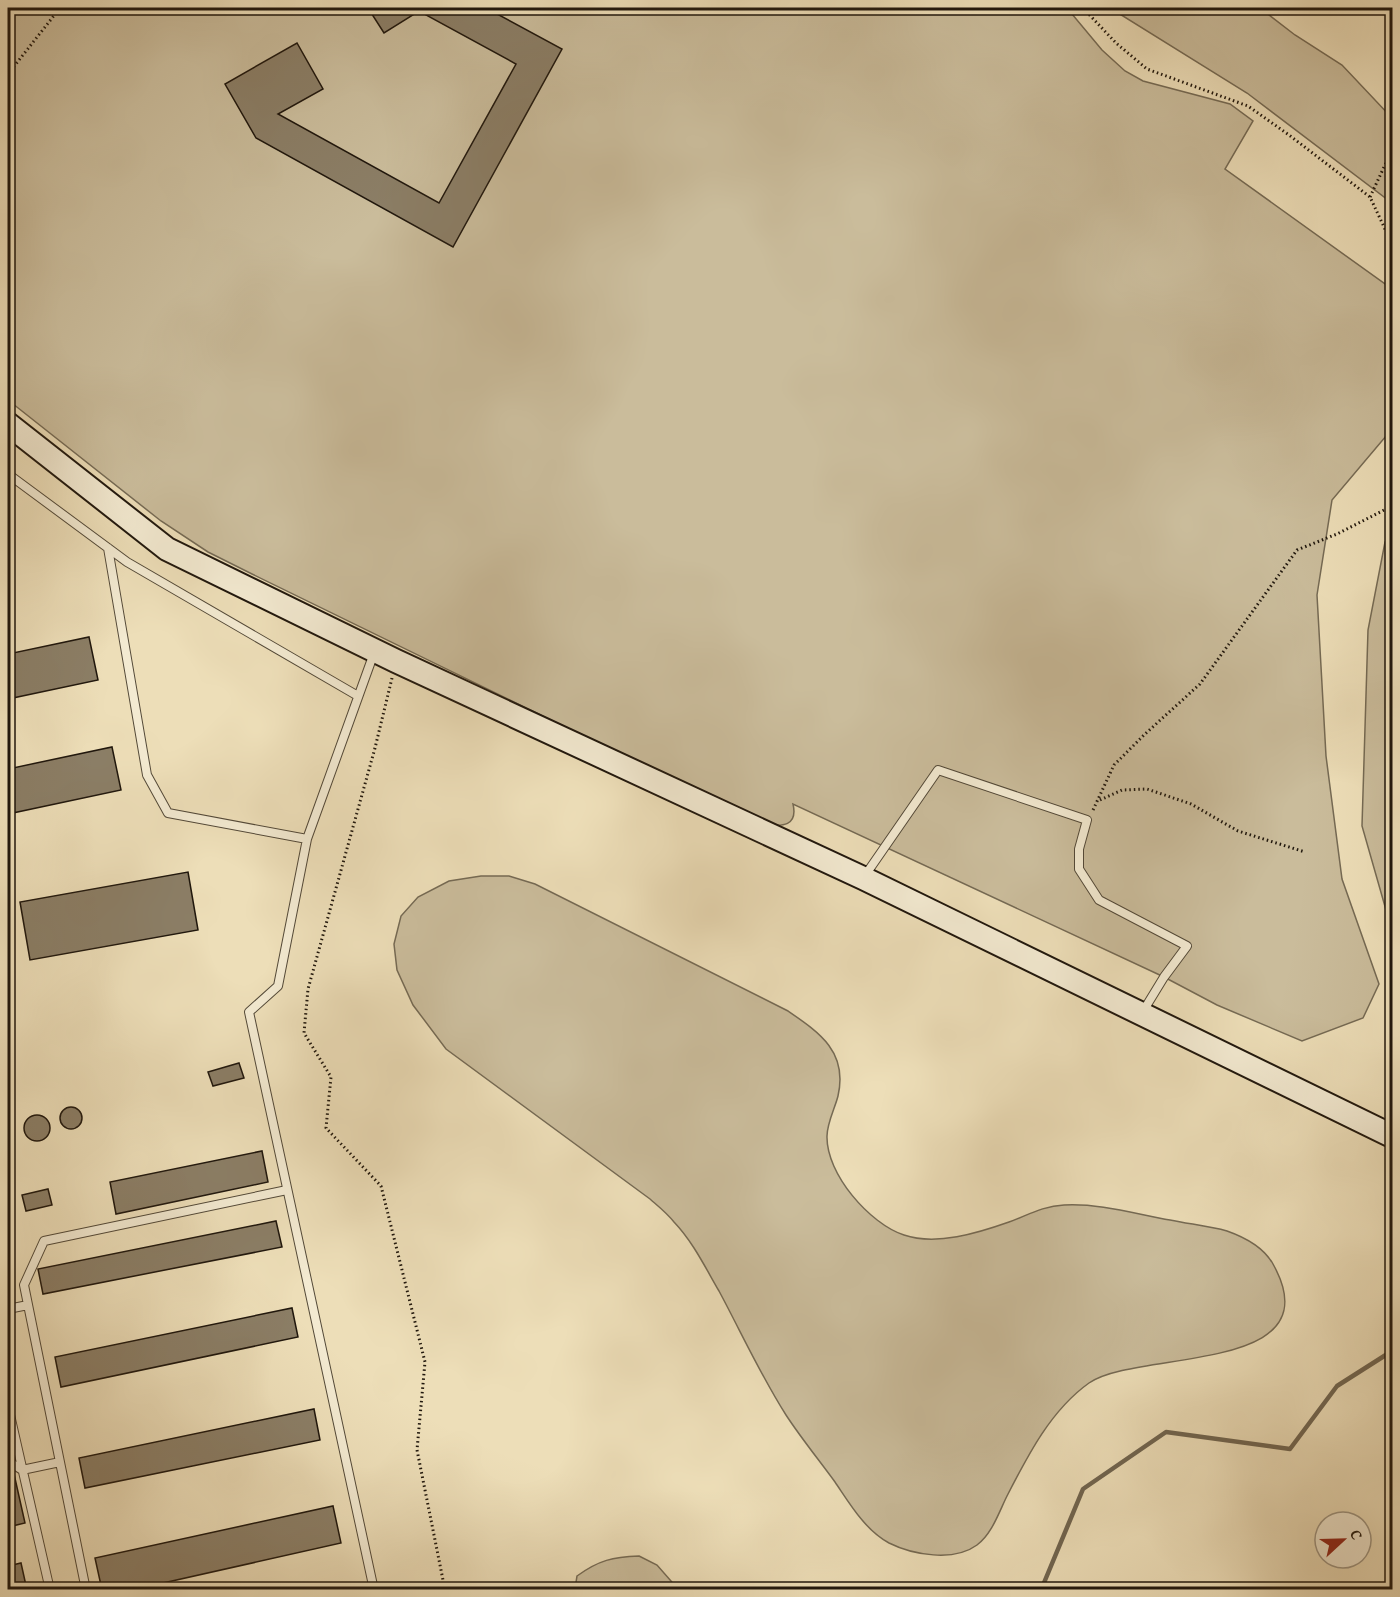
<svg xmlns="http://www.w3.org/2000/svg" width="1400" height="1597" viewBox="0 0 1400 1597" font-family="'Gentium Book Plus',serif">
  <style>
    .green { fill: #cabc9b; stroke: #756a54; stroke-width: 1.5 }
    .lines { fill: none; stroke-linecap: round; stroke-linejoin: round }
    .stream { stroke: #716651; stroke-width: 4.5 }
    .building { fill: #8b7e66; stroke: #20170d; stroke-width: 1.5 }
    .lane-casing { stroke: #534938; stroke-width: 10 }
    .secondary-casing { stroke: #20170d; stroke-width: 26 }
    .path { stroke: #20170d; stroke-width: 3; stroke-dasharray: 1.5 3; stroke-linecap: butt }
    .lane { stroke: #f3ead1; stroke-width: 8 }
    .secondary { stroke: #f3ead1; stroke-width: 22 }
  </style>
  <rect width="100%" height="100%" fill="#eddeb8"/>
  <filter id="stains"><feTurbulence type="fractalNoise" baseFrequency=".00333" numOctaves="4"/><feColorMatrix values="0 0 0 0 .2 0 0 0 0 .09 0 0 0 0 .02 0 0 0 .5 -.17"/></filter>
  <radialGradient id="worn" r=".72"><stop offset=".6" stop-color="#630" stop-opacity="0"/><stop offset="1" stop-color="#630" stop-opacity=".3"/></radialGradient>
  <path class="green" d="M8 8H1067L1102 50 1125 71 1143 81 1230 104 1253 121 1225 169 1392 289V429L1332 500 1317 595 1326 756 1342 879 1379 984 1363 1018 1302 1041 1217 1005 1164 977 793 804C798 826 783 827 764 824L252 574 208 552 161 521 8 400Z
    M1110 8H1260L1295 35 1342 65 1392 118V203L1247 93Z
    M1392 533V931L1362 826 1368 630 1385 542Z
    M481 876H509L535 884 788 1011C820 1033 848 1052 838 1096 835 1108 827 1123 827 1136 826 1174 870 1224 904 1235 936 1246 978 1233 1009 1222 1028 1215 1043 1206 1064 1205 1099 1203 1136 1214 1170 1220 1189 1224 1209 1226 1227 1231 1244 1237 1264 1248 1273 1264 1335 1375 1138 1349 1089 1383 1051 1410 1028 1455 1007 1496 999 1512 992 1534 977 1545 954 1562 913 1555 889 1543 865 1530 850 1504 835 1482 819 1460 801 1438 786 1415 761 1376 741 1332 719 1291 705 1267 693 1242 674 1222 667 1213 658 1206 650 1199L446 1049 413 1005 397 970 394 944 401 916 418 897 449 881Z
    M639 1556 657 1565 678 1589H575L577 1576C599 1560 613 1557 639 1556Z"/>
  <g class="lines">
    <path class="stream" d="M1383 8 1392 14
      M1392 18V79
      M1041 1590 1083 1489 1166 1432 1290 1449 1337 1386 1392 1351"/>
  </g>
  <path class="building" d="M368 8H486L562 49 453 247 256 138 225 84 297 43 323 89 278 114 439 203 516 64 419 11 384 33Z
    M89 637 98 680 8 699V654Z
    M112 747 121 790 8 814V769Z
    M188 872 198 930 30 960 20 902Z
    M239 1063 244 1078 213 1086 208 1072Z
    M60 1118a11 11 0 1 1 22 0a11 11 0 1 1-22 0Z
    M24 1128a13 13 0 1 1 26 0a13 13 0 1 1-26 0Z
    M262 1151 268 1182 116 1214 110 1182Z
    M48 1189 52 1205 26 1211 22 1195Z
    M276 1221 282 1247 43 1294 38 1269Z
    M292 1308 298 1337 61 1387 55 1357Z
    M314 1409 320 1440 85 1488 79 1458Z
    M12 1465 25 1523 8 1527V1466Z
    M333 1506 341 1543 132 1590H102L95 1558Z
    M21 1563 27 1590H8V1566Z"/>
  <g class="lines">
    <defs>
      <path id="lane" d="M8 474 127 562 358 696
        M108 548 147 775 168 813 307 839
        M374 653 307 839 278 986 249 1012 374 1590
        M864 877 938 770 1087 820 1079 849V869L1099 900 1187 946 1164 977 1142 1013
        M8 1309 28 1305
        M8 1406 50 1590
        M8 1461 22 1470 60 1462
        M86 1590 24 1285 44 1241 287 1190"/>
      <path id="secondary" d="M8 424 167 549 396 661 863 878 1392 1136"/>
    </defs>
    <use href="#lane" class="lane-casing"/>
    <use href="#secondary" class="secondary-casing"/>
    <path class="path" d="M1083 8 1116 43 1147 69 1248 106 1289 135 1370 197 1392 244
      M8 74 60 8
      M1392 78V86
      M1370 197 1392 150
      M392 678 375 748 308 989 304 1033 331 1077 326 1128 381 1186 425 1362 417 1450 445 1590
      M1100 800 1122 790 1147 789 1191 804 1238 831 1305 852
      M1093 810 1114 765 1145 734 1200 684 1297 550 1337 534 1392 506"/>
    <use href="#lane" class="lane"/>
    <use href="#secondary" class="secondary"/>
  </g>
  <rect width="1400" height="1597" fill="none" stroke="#eddeb8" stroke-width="30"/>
  <rect x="9" y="9" width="1382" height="1579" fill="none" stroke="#20170d" stroke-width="3"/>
  <rect x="15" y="15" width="1370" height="1567" fill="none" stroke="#20170d" stroke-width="1.5"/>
  <g transform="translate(1343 1540) rotate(68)"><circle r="28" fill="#f3ead1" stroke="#9f9683" stroke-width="1.5"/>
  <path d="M0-4.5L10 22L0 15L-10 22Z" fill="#8f2418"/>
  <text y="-9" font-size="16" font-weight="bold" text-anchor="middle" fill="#20170d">С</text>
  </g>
  <rect width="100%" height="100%" filter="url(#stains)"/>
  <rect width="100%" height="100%" fill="url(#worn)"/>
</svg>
